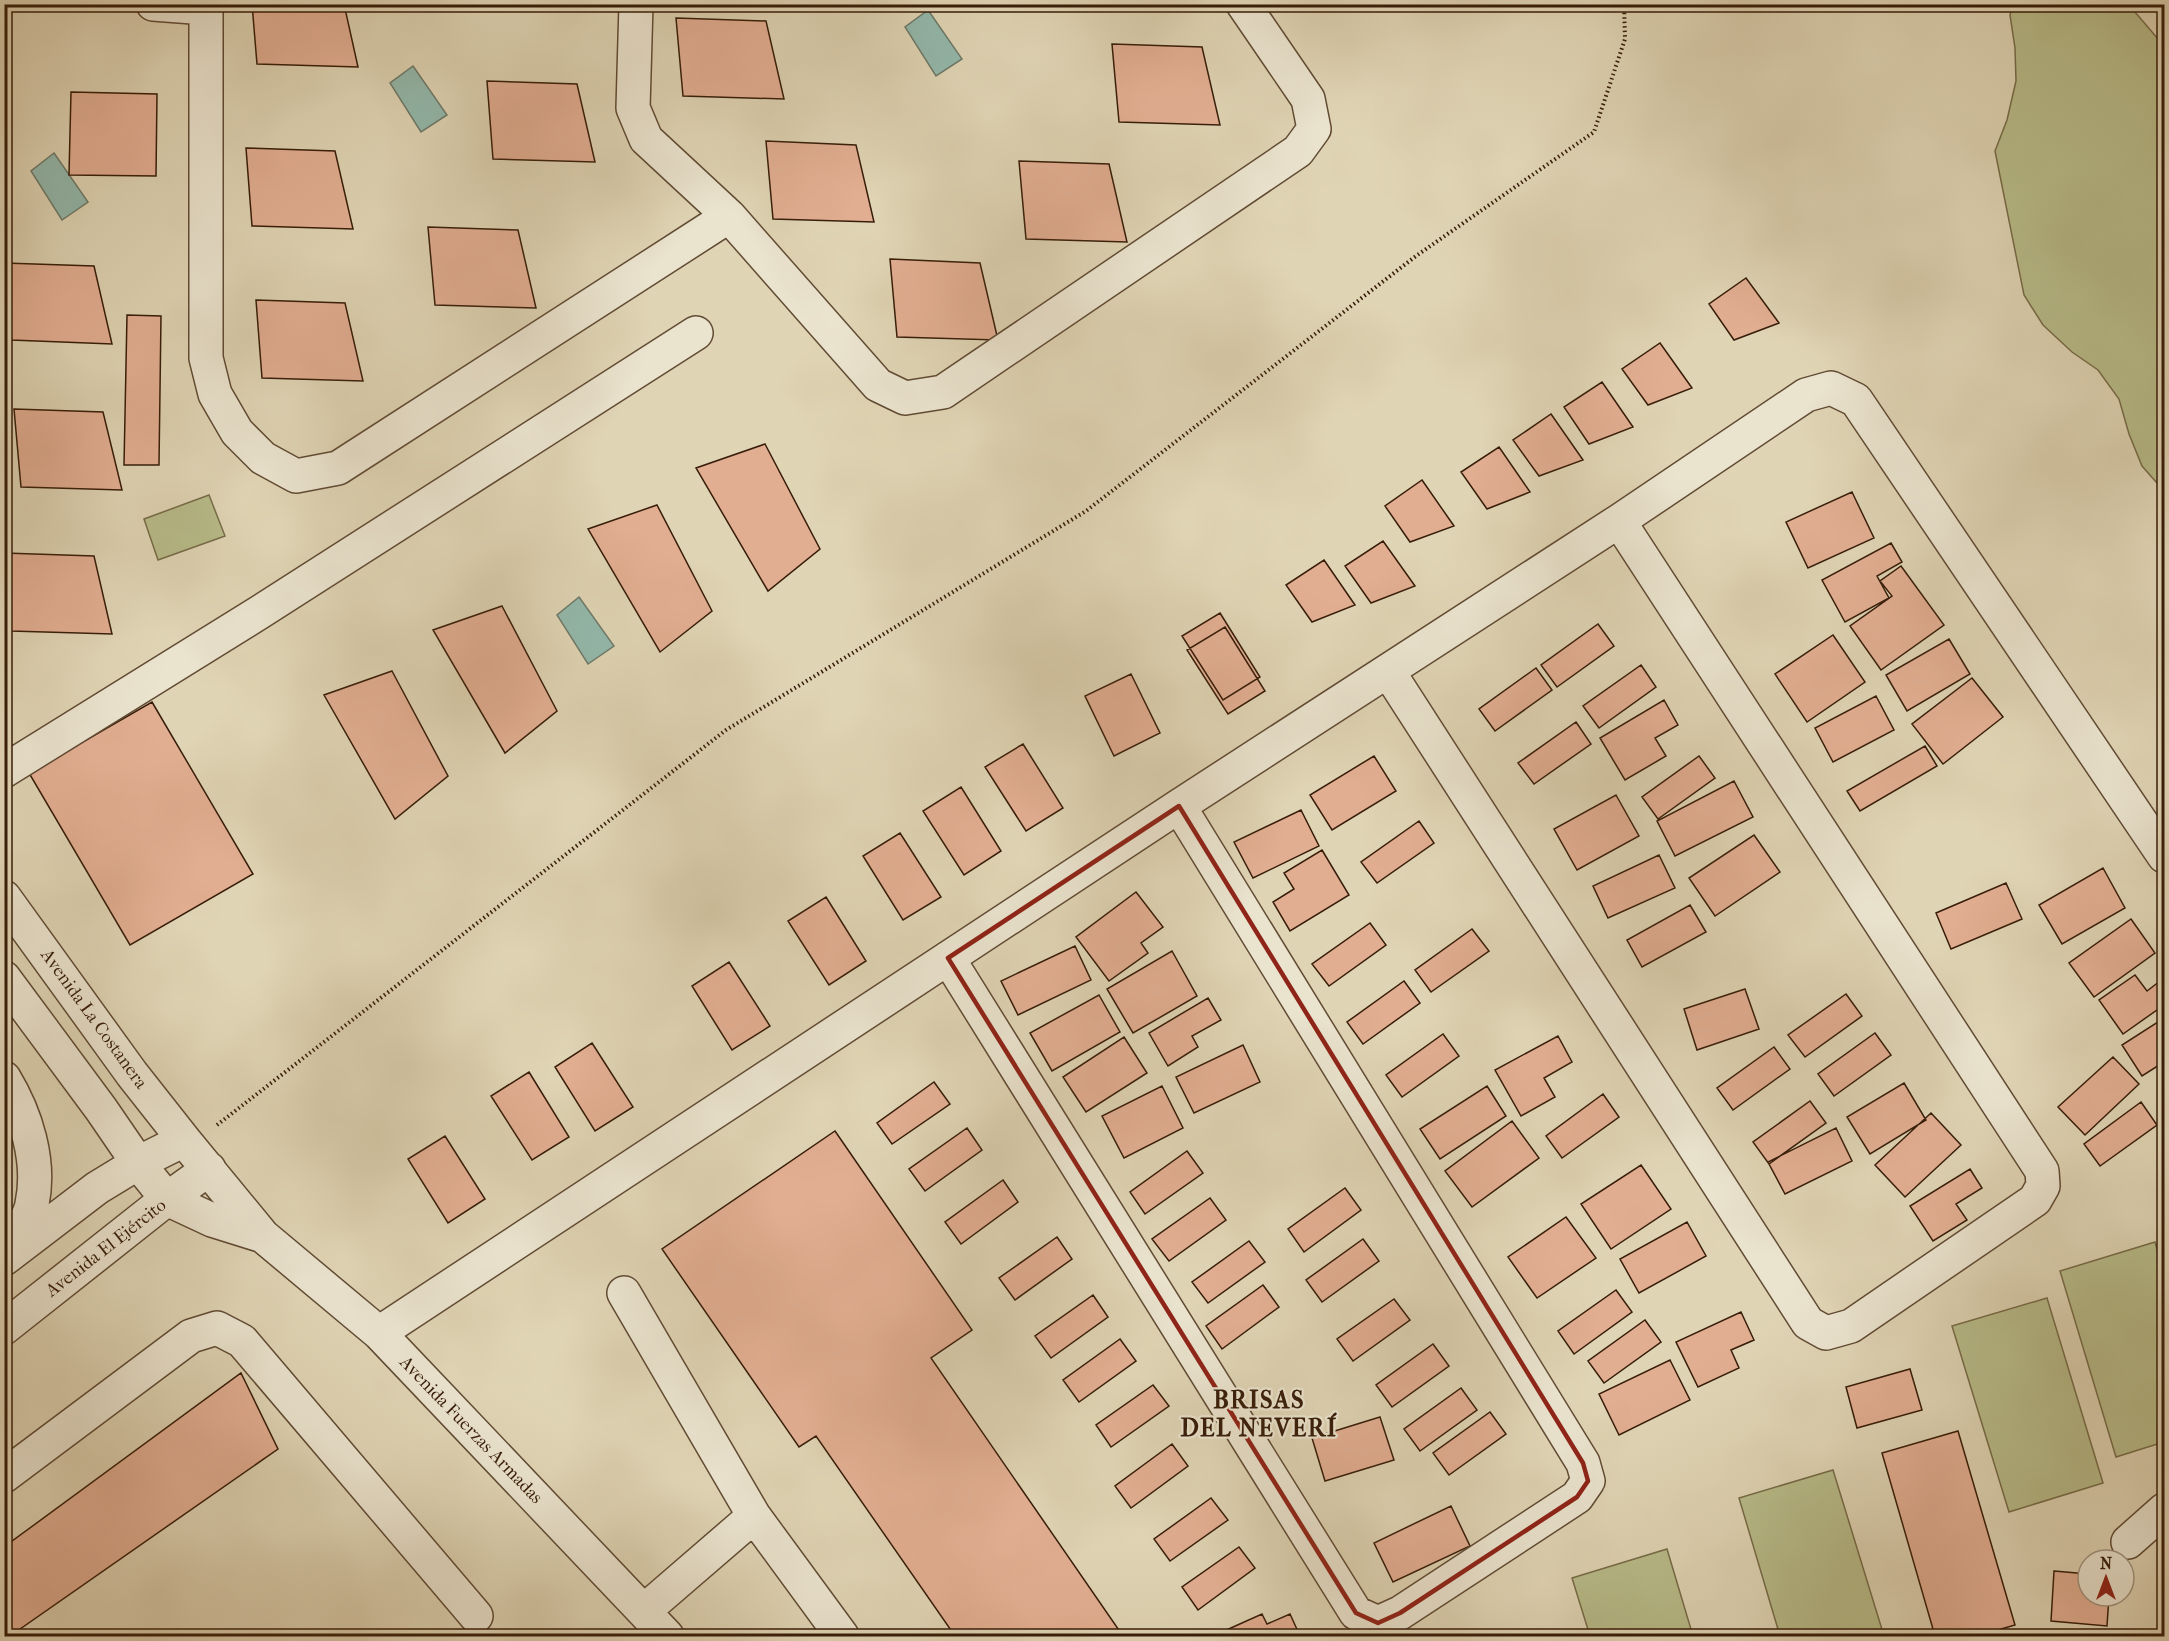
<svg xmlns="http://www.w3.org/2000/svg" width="2169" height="1641" viewBox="0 0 2169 1641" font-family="'IM FELL French Canon',serif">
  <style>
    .green { fill: #b7bb89; stroke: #776c49; stroke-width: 1.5 }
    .water { fill: #93b8ab; stroke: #6e7a6a; stroke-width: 1.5 }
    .building { fill: #e2ae92; stroke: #371d09; stroke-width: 1.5 }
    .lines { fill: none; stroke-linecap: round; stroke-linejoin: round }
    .minor-casing { stroke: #614b34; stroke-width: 36 }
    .path { stroke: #371d09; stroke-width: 4; stroke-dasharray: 1.5 3; stroke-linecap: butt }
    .minor { stroke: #eae3ce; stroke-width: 33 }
    .marked { fill: none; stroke: #8f2418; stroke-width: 4.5; stroke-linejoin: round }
    .labels { text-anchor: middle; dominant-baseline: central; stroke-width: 4.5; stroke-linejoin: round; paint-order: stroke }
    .street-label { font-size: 18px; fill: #371d09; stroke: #eae3ce }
    .district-label { font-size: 24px; font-weight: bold; letter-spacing: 1.5px; fill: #371d09; stroke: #eae3ce }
  </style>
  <rect width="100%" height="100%" fill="#dfd4b4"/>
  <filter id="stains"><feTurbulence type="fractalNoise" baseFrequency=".00333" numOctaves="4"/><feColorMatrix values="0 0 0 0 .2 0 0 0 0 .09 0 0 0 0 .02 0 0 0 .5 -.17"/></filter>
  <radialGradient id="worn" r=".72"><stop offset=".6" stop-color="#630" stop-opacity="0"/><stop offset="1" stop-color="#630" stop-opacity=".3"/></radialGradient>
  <path class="green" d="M2013 5H2129L2164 46V491L2142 466 2129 434 2119 399 2098 370 2072 352 2043 325 2024 295 1995 151 2007 120 2016 81 2015 48 2010 15Z
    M209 495 225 536 158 560 144 519Z
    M2155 1242 2164 1275V1442L2116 1457 2060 1271Z
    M2047 1298 2103 1483 2009 1512 1952 1326Z
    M1833 1470 1884 1636H1780L1739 1498Z
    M1667 1549 1693 1636H1590L1572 1578Z"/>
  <path class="water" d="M928 10 962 59 936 76 905 27Z
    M413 66 447 115 421 132 390 83Z
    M54 153 88 202 62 220 31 171Z
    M579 597 614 646 588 664 557 615Z"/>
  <path class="building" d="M252 4H344L358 67 257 64Z
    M676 18 766 21 784 99 683 96Z
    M1112 44 1202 47 1220 125 1119 122Z
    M487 81 577 84 595 162 493 159Z
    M71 92 157 94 156 176 69 175Z
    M766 141 856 145 874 222 773 219Z
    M246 148 335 151 353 229 252 226Z
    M1019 161 1109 164 1127 242 1026 239Z
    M428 227 518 230 536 308 435 305Z
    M890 259 980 263 998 340 897 337Z
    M4 263 94 266 112 344 11 340Z
    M1746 278 1779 323 1734 340 1709 304Z
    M256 300 345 303 363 381 262 378Z
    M127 315 161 316 159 465H124Z
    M1660 343 1692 388 1648 405 1622 369Z
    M1602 382 1633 427 1589 444 1564 407Z
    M14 409 103 412 122 490 21 487Z
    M1551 414 1583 460 1539 476 1513 440Z
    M765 444 820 549 768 591 696 468Z
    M1499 447 1530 492 1487 509 1461 472Z
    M1422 480 1454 526 1410 542 1385 506Z
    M1852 492 1874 538 1808 568 1786 522Z
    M657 505 712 611 660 652 588 529Z
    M1383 541 1415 586 1371 603 1345 566Z
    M1891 543 1902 562 1877 576 1889 598 1845 622 1822 580Z
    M4 553 94 556 112 634 11 631Z
    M1324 560 1355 605 1312 622 1286 585Z
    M1901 566 1944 625 1881 670 1850 626 1892 596 1880 581Z
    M502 606 557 711 505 753 433 630Z
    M1220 613 1260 677 1223 700 1182 636Z
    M1598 624 1614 646 1557 687 1541 665Z
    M1225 627 1265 691 1228 714 1187 650Z
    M1833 635 1865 682 1807 722 1775 674Z
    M1949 639 1970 674 1907 711 1886 675Z
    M1641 665 1656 687 1599 728 1583 706Z
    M1536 668 1552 690 1495 731 1479 709Z
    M392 671 448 776 395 819 324 695Z
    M1131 674 1160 733 1114 756 1085 696Z
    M1972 678 2003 717 1943 764 1912 724Z
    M1876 696 1894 730 1833 762 1815 728Z
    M1664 700 1678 725 1655 738 1666 756 1625 780 1600 738Z
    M152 702 253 874 130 945 29 773Z
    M1576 722 1591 744 1534 784 1518 763Z
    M1023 744 1063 808 1026 831 985 767Z
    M1925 746 1937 766 1860 811 1847 791Z
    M1374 756 1396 791 1332 830 1310 795Z
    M1699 756 1715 778 1658 819 1642 797Z
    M1734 781 1753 817 1675 856 1657 821Z
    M961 787 1001 851 964 875 923 811Z
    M1616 795 1639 836 1577 870 1554 829Z
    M1301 810 1319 846 1253 878 1234 842Z
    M1419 821 1434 843 1377 883 1361 862Z
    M900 833 941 897 903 920 863 856Z
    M1754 835 1780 872 1715 916 1689 878Z
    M1322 850 1349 895 1290 931 1273 902 1294 889 1284 873Z
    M1659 855 1675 888 1608 918 1593 886Z
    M2103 868 2125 908 2062 944 2039 905Z
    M2006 883 2022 919 1951 949 1936 913Z
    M1136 892 1163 927 1141 943 1148 953 1109 981 1076 937Z
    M826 897 866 961 829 985 788 921Z
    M1690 905 1706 932 1642 967 1627 940Z
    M2131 919 2155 953 2094 997 2069 963Z
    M1370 923 1386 945 1329 986 1312 964Z
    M1472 929 1489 951 1431 992 1415 970Z
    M1075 946 1091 980 1018 1015 1001 981Z
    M1172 951 1197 996 1133 1033 1107 989Z
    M729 962 770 1026 732 1050 692 986Z
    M2135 975 2147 991 2164 978V1005L2123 1034 2099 1000Z
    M1404 981 1420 1003 1363 1044 1347 1022Z
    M1745 989 1759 1029 1697 1050 1684 1009Z
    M1846 994 1862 1016 1805 1057 1788 1035Z
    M1099 995 1120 1032 1052 1071 1030 1033Z
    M1208 998 1221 1020 1192 1036 1198 1047 1168 1066 1149 1033Z
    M2164 1018V1062L2142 1076 2122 1045Z
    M1875 1033 1891 1055 1834 1096 1818 1074Z
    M1443 1034 1459 1056 1402 1097 1386 1075Z
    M1558 1036 1572 1062 1544 1078 1555 1097 1521 1116 1495 1070Z
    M1124 1037 1147 1073 1086 1112 1063 1077Z
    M592 1043 633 1107 595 1131 555 1067Z
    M1243 1045 1260 1082 1194 1113 1176 1077Z
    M1774 1047 1790 1069 1733 1110 1717 1088Z
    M2113 1057 2139 1084 2085 1135 2058 1107Z
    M529 1072 569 1137 532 1160 491 1096Z
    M934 1082 950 1104 892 1144 877 1123Z
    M1904 1083 1926 1120 1870 1154 1847 1117Z
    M1162 1086 1183 1128 1124 1158 1102 1116Z
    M1487 1086 1506 1116 1440 1159 1420 1129Z
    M1603 1094 1619 1117 1562 1158 1546 1136Z
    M1810 1101 1826 1123 1769 1164 1753 1142Z
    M2141 1102 2157 1125 2100 1166 2084 1144Z
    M1931 1113 1961 1145 1905 1197 1875 1165Z
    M1512 1121 1539 1158 1472 1207 1445 1171Z
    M967 1128 982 1150 925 1191 909 1169Z
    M1836 1128 1852 1161 1785 1194 1768 1162Z
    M835 1131 972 1330 931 1358 1123 1636H955L816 1436 799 1447 662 1249Z
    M445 1136 485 1199 448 1223 408 1159Z
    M1187 1151 1203 1173 1145 1214 1130 1192Z
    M1641 1165 1671 1209 1611 1249 1581 1204Z
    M1970 1169 1982 1188 1956 1204 1967 1220 1933 1241 1910 1206Z
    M1003 1180 1018 1202 961 1244 945 1222Z
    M1345 1188 1361 1210 1304 1252 1288 1229Z
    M1210 1198 1226 1220 1169 1261 1152 1239Z
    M1566 1217 1596 1258 1537 1298 1508 1257Z
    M1687 1222 1706 1256 1639 1293 1620 1259Z
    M1057 1237 1072 1259 1015 1300 999 1278Z
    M1363 1239 1379 1261 1322 1302 1306 1280Z
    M1249 1241 1265 1262 1208 1303 1192 1282Z
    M1263 1285 1279 1307 1222 1349 1206 1326Z
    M1616 1290 1632 1312 1574 1354 1558 1331Z
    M1093 1295 1108 1317 1051 1358 1035 1336Z
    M1394 1299 1410 1320 1353 1361 1337 1339Z
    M1741 1312 1754 1340 1731 1350 1739 1368 1698 1387 1676 1342Z
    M1645 1320 1661 1342 1604 1383 1588 1361Z
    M1120 1339 1136 1361 1079 1402 1063 1380Z
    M1433 1344 1449 1366 1392 1407 1376 1385Z
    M1670 1360 1690 1400 1619 1435 1599 1394Z
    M1910 1369 1922 1410 1857 1428 1846 1387Z
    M241 1373 278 1449 10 1636H4V1547Z
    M1153 1385 1169 1406 1111 1447 1096 1425Z
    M1461 1388 1477 1410 1420 1451 1404 1429Z
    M1490 1412 1506 1434 1449 1475 1433 1453Z
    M1380 1417 1394 1460 1325 1481 1312 1438Z
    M1958 1431 2015 1625 1977 1636H1935L1882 1453Z
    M1172 1444 1188 1466 1131 1508 1115 1486Z
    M1211 1498 1228 1520 1170 1561 1154 1539Z
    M1451 1506 1470 1546 1393 1582 1374 1543Z
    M1239 1547 1255 1568 1198 1610 1182 1587Z
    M2054 1571 2088 1574V1596H2109L2107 1626 2051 1621Z
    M1262 1614 1267 1624 1290 1614 1300 1636H1213Z"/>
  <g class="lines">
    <defs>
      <path id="minor" d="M153 4 206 8
        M206 4V358L215 394 237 432 263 458 296 476 338 468 729 216
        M636 4 633 108 646 139 729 216 878 385 905 398 943 392 1298 151 1314 129 1308 99 1243 4
        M1388 671 1808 1323 1826 1333 1851 1326 2035 1200 2043 1186 2042 1171 1619 521
        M4 771 260 612 696 333
        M4 897 132 1074 184 1140 263 1236 379 1333 667 1636
        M948 958 1356 1613 1378 1623 1400 1613 1577 1497 1588 1481 1583 1463 1179 806
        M4 978 101 1109 138 1163 167 1199 212 1220 263 1236
        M4 1078C26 1114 41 1161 32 1204 30 1217 16 1237 9 1250
        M4 1259 97 1188 138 1163 184 1140
        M624 1293 754 1516 842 1636
        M4 1328 167 1199 209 1169
        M379 1333 1179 806 1619 521 1806 395 1831 388 1856 400 2164 856
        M4 1476 191 1336 217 1328 242 1341 476 1616
        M2128 1542 2164 1510
        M644 1611 754 1516"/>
    </defs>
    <use href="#minor" class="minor-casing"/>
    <path class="path" d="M217 1125 726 730 1086 511 1416 256 1594 132 1625 39 1624 4"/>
    <use href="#minor" class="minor"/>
  </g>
  <path class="marked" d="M1179 806 1583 1463 1588 1481 1577 1497 1400 1613 1378 1623 1356 1613 948 958Z"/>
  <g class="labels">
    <g class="street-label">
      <text transform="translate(94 1019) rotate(54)">Avenida La Costanera</text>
      <text transform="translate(106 1248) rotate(-38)">Avenida El Ejército</text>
      <text transform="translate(471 1430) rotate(46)">Avenida Fuerzas Armadas</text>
    </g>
    <g class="district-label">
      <text x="1259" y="1400">BRISAS<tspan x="1259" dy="28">DEL NEVERÍ</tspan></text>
    </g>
  </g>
  <rect width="2169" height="1641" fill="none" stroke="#dfd4b4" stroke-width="24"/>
  <rect x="6" y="6" width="2157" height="1629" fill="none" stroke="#371d09" stroke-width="3"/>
  <rect x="12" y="12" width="2145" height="1617" fill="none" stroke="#371d09" stroke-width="1.5"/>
  <g transform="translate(2106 1578)"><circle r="28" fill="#eae3ce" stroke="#a2947f" stroke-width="1.5"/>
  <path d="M0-4.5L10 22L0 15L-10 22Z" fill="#8f2418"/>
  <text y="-9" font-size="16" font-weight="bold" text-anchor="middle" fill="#371d09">N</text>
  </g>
  <rect width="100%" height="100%" filter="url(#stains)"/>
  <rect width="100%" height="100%" fill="url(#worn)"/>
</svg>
